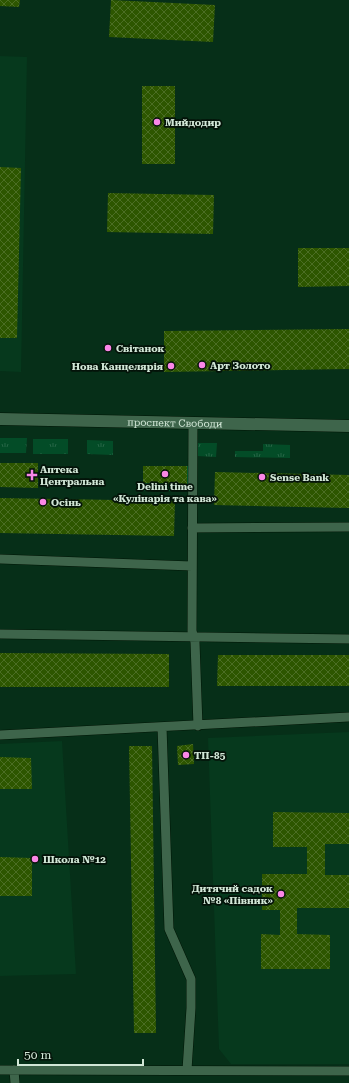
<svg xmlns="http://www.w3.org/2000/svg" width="349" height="1083" viewBox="0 0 349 1083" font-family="'Roboto Serif',serif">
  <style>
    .built { fill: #06391d }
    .grass { fill: url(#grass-tufts) }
    .forest { fill: url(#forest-firs) }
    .building { fill: url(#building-cross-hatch) }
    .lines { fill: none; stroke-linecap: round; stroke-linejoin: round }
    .lane-casing { stroke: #001505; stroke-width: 10 }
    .street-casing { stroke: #001505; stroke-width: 13 }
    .lane { stroke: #3e654b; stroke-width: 9 }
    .street { stroke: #3e654b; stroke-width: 12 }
    .poi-dot { fill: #fa87e7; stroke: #041309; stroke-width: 1.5 }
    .labels { text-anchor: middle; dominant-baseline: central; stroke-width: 3.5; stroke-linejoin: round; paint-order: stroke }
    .poi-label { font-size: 10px; font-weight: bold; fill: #d2e7d7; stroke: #041309; text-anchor: start }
    .street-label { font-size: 10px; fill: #d2e7d7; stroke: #041309 }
  </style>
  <defs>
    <pattern id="grass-tufts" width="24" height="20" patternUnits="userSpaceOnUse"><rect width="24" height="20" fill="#034c27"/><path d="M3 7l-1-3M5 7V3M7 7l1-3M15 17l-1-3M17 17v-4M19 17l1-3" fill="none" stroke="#276646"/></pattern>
    <pattern id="forest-firs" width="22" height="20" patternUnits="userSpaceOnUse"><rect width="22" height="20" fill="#066c3a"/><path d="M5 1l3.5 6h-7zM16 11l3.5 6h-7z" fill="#298156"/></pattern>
    <pattern id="building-cross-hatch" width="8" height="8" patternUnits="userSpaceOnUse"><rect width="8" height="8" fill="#2d5600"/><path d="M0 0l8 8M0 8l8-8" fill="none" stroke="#4b6e24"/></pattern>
  </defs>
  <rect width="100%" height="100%" fill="#062f18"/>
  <path class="built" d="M0 56 27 57 21 372 0 371Z
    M349 732V1064H231L219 1049 208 738Z
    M62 741 76 974 0 976V744Z"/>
  <path class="grass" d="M0 438H27L26 453H0Z
    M33 439H68V454H33Z
    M87 440 113 441V455L87 454Z
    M197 443H217L216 457 197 456Z
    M263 444 290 445V458L235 457V451H263Z"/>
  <path class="forest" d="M187 466H189V491H142L143 483H187Z"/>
  <path class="building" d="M0 0H20L19 7 0 6Z
    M111 0 215 5 213 42 109 37Z
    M142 86H175V164H142Z
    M0 167 21 168 17 338H0Z
    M108 193 214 195 213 234 107 232Z
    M298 248H349V286L298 287Z
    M349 329V369L164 372V331Z
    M0 463H38V488L0 487Z
    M143 466H187V484L143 483Z
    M215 472 349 475V508L214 505Z
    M0 498 175 501 174 536 0 533Z
    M0 653 169 654V687H0Z
    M218 655H349V686H217Z
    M193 744 194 764 178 765 177 746Z
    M129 746H152L156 1033H134Z
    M0 757 31 758 32 789H0Z
    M273 812 349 813V844H325V875H349V908H297V934L330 935V969H261V934L280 935V910H262V874H307V847H273Z
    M0 857 32 858V896H0Z"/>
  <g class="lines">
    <defs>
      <path id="lane" d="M193 423 192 631 195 642 198 726
        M192 528 349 527
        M0 559 192 566
        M0 634 349 639
        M162 727 169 929 191 979V1008L187 1070
        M0 735 349 717
        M0 1070 349 1071
        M14 1070 15 1083"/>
      <g id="street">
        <path id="s1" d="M0 419 349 426"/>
      </g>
    </defs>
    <use href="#lane" class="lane-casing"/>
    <use href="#street" class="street-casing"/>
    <use href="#lane" class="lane"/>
    <use href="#street" class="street"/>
  </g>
  <g class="poi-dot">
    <circle cx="157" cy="122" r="4"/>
    <circle cx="108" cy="348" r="4"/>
    <circle cx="202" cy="365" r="4"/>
    <circle cx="171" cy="366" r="4"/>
    <circle cx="165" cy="474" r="4"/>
    <path d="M30 469h4v4h4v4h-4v4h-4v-4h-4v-4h4z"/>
    <circle cx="262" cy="477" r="4"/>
    <circle cx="43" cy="502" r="4"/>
    <circle cx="186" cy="755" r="4"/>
    <circle cx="35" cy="859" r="4"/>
    <circle cx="281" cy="894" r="4"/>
  </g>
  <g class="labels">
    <g class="poi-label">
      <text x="165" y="122">Мийдодир</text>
      <text x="116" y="348">Свiтанок</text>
      <text x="210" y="365">Арт Золото</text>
      <text x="163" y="366" text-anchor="end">Нова Канцелярія</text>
      <text x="40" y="469">Аптека<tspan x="40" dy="12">Центральна</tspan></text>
      <text x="270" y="477">Sense Bank</text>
      <text x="165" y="486" text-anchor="middle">Delini time<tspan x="165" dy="12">«Кулінарія та кава»</tspan></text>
      <text x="51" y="502">Осінь</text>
      <text x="194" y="755">ТП-85</text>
      <text x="43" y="859">Школа №12</text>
      <text x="273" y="888" text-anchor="end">Дитячий садок<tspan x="273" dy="12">№8 «Півник»</tspan></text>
    </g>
    <g class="street-label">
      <text stroke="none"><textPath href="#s1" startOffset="175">проспект Свободи</textPath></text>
    </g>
  </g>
  <path d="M18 1059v6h125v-6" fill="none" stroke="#d2e7d7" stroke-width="2"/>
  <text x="24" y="1059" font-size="12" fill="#d2e7d7" stroke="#041309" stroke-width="3" paint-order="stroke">50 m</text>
</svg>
